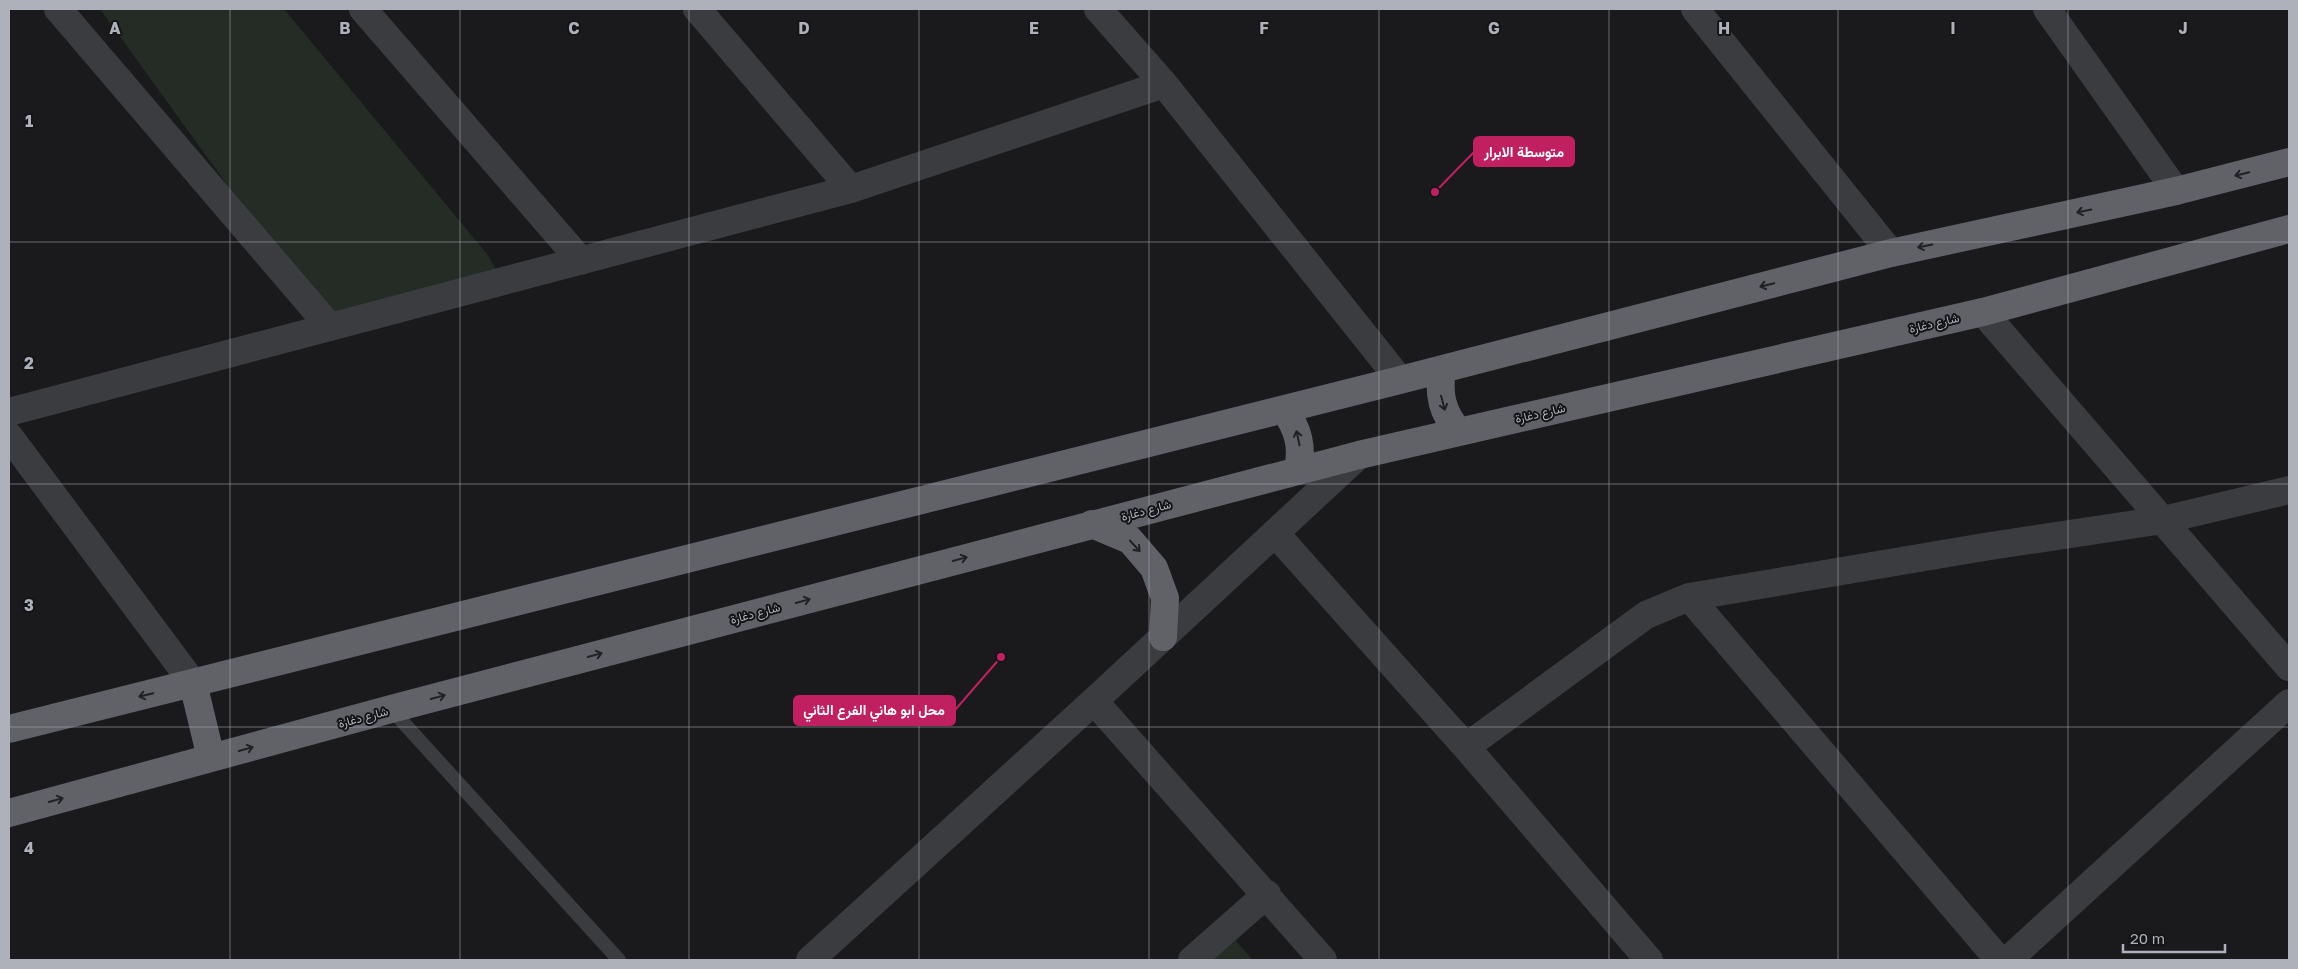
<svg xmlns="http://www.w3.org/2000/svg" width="2298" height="969" viewBox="0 0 2298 969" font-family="'Golos Text',Vazirmatn,sans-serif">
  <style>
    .green { fill: #242c25 }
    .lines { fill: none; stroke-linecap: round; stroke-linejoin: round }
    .service { stroke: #3b3c40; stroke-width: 14 }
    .minor { stroke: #3b3c40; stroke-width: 28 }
    .tertiary { stroke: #3b3c40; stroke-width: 28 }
    .trunk { stroke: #606268; stroke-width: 28 }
    .oneway { stroke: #202123 }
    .grid { fill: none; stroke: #aeb1ba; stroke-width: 1; stroke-opacity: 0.55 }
    .labels { text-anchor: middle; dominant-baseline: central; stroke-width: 4; stroke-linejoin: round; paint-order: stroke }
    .street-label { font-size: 12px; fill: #aeb1ba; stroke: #151517 }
    .grid-label { font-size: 16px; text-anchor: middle; font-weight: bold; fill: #aeb1ba; stroke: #151517; stroke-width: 4; stroke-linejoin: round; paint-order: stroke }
    .leader { fill: none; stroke: #c12060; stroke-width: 2 }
    .callout-dot { fill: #c12060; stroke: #151517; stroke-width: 2 }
    .callout { fill: #c12060; stroke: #c12060; stroke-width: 2 }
    .callout-label { font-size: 14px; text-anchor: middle; font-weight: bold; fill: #fff }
  </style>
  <rect width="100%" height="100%" fill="#1a1a1c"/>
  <path class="green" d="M100 9H284L487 254 503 281 330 327Z
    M1226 930 1253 960H1207Z"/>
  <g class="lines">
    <path class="service" d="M391 709 619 960"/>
    <path class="minor" d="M58 9 330 327
      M363 9 581 261
      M697 9 851 189
      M1098 9 1164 84 1400 380
      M1695 9 1891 253
      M2047 9 2176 191
      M1983 312 2289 667
      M9 412 851 189 1164 84
      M9 436 193 683
      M1275 533 1466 747 1649 960
      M1689 597 1999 960
      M1094 701 1323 960
      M1466 747 1646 615 1689 597 1984 547 2163 520 2289 490
      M1192 960 1267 894
      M2008 960 2289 703"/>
    <path class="tertiary" d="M810 960 1094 701 1359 455"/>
    <path class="trunk" d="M1442 369C1438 394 1442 413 1459 432
      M1284 409C1298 429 1303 446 1298 470
      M1092 524 1130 540 1154 568 1165 598 1163 637
      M193 683 211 758
      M9 729 1400 380 1891 253 2176 191 2289 162
      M9 813 391 709 1359 455 1983 312 2289 229"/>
  </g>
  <defs><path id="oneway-shaft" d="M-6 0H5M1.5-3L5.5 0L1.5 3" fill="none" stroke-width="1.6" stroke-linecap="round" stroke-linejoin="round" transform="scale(1.25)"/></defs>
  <g class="oneway">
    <use href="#oneway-shaft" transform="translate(2242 174) rotate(166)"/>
    <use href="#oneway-shaft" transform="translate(2084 211) rotate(168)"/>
    <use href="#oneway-shaft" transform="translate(1925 246) rotate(168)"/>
    <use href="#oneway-shaft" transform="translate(1767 285) rotate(166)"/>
    <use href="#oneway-shaft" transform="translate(1443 403) rotate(75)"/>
    <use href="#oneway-shaft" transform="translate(1298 438) rotate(-102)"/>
    <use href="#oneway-shaft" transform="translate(1135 546) rotate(47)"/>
    <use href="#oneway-shaft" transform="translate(960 559) rotate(-15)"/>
    <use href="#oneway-shaft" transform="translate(803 601) rotate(-15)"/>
    <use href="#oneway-shaft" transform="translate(595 655) rotate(-15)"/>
    <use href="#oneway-shaft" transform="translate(146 695) rotate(166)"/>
    <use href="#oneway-shaft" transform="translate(438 697) rotate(-15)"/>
    <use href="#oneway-shaft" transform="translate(246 749) rotate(-15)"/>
    <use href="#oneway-shaft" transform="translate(56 800) rotate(-15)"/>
  </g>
  <path class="grid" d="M230 9V960M460 9V960M689 9V960M919 9V960M1149 9V960M1379 9V960M1609 9V960M1838 9V960M2068 9V960M9 242H2289M9 484H2289M9 727H2289"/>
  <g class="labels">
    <g class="street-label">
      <text transform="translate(1934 323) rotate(-13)">شارع دغارة</text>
      <text transform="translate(1540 413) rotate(-13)">شارع دغارة</text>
      <text transform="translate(1146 510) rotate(-15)">شارع دغارة</text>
      <text transform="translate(755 613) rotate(-15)">شارع دغارة</text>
      <text transform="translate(363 717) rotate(-15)">شارع دغارة</text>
    </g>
  </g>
  <g class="grid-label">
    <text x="115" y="34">A</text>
    <text x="345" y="34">B</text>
    <text x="574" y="34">C</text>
    <text x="804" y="34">D</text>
    <text x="1034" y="34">E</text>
    <text x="1264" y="34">F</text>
    <text x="1494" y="34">G</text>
    <text x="1724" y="34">H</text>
    <text x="1953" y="34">I</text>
    <text x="2183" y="34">J</text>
    <text x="29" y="127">1</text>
    <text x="29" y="369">2</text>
    <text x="29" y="611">3</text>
    <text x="29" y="854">4</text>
  </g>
  <path class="leader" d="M1435 192L1474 152M1001 657L955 710"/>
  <g class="callout-dot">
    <circle cx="1435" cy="192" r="5"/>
    <circle cx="1001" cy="657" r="5"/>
  </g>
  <g class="callout">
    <rect x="1474" y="137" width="100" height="29" rx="5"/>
    <rect x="794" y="696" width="161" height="29" rx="5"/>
  </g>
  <g class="callout-label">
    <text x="1524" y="157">متوسطة الابرار</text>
    <text x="874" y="715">محل ابو هاني الفرع الثاني</text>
  </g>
  <rect width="2298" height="969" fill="none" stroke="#aeb1ba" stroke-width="20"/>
  <path d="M2123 944v8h102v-8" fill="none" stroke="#aeb1ba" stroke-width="2.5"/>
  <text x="2130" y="944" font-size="15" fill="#aeb1ba" stroke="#151517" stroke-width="4" paint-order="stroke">20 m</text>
</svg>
